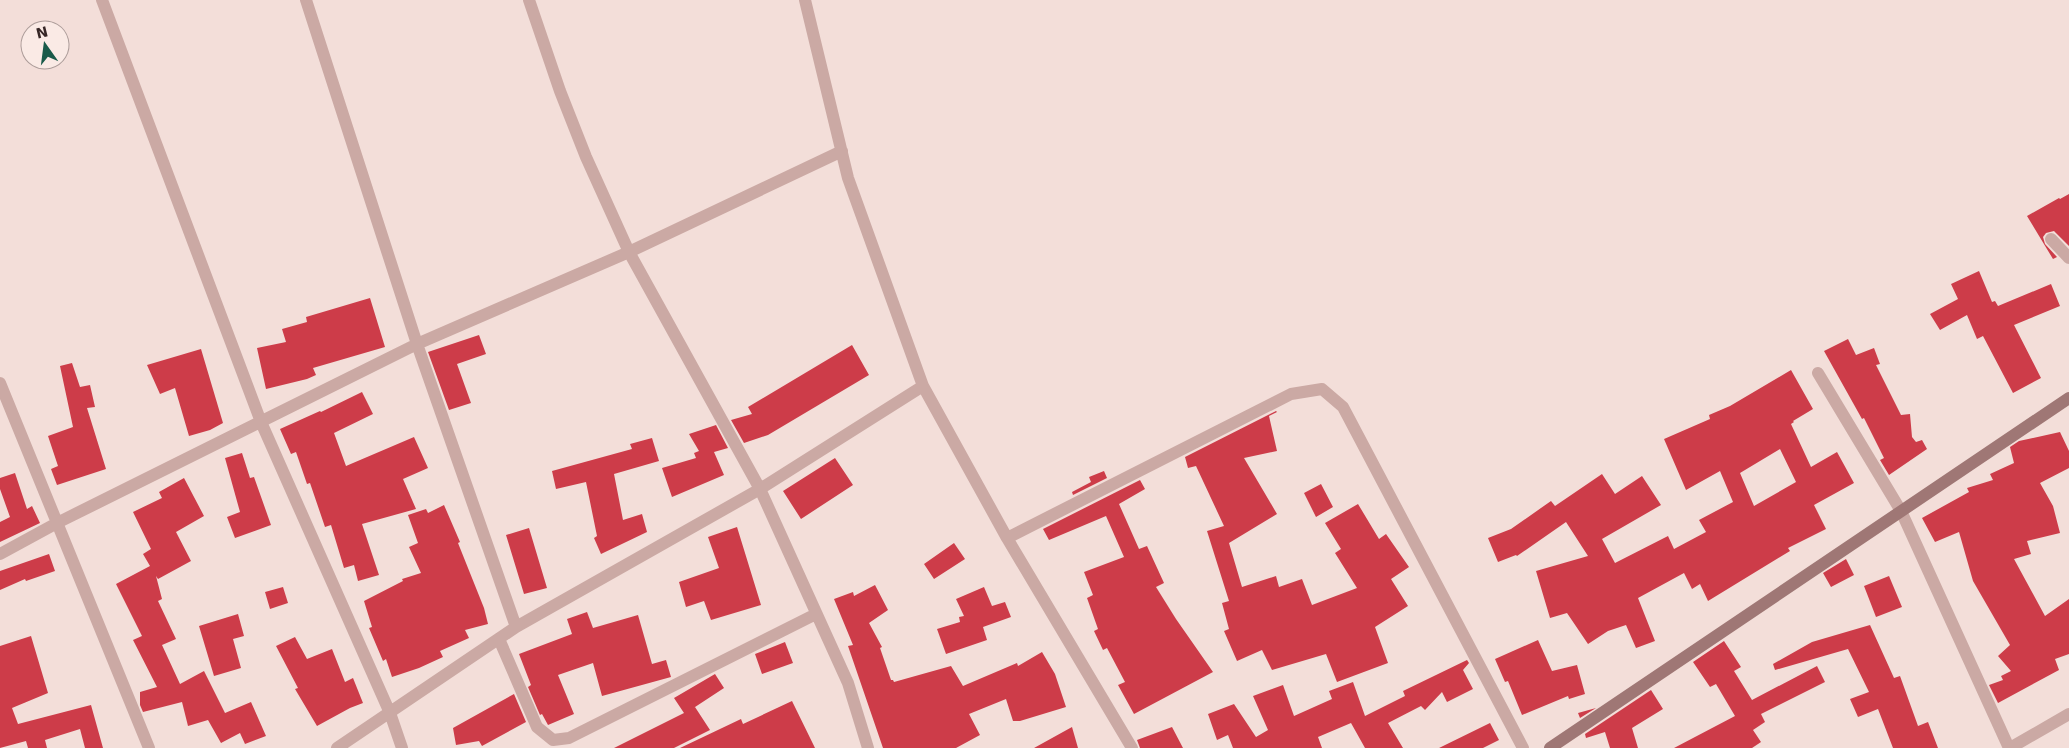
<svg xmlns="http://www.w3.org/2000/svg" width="2069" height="748" viewBox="0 0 2069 748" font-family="'DejaVu Sans',sans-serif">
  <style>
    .building { fill: #cd3c49; fill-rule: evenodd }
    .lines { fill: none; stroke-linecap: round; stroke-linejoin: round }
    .street { stroke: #cba9a4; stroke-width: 12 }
    .secondary { stroke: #9f7775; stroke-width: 12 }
  </style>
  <rect width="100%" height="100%" fill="#f3ded9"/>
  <path class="building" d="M2069 194V246L2054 231 2046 233 2043 237 2045 244 2057 257 2053 259 2027 216 2059 198 2060 199Z
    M1979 271 1992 302 1995 301 1998 306 2051 284 2060 306 2014 325 2041 378 2013 393 1983 336 1977 339 1967 315 1940 330 1930 314 1958 299 1951 284Z
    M370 298 385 347 313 368 316 375 307 379 266 389 257 348 286 342 282 329 307 322 306 317Z
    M479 335 486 354 457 364 471 403 449 410 428 352Z
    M1848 339 1856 355 1874 348 1880 364 1876 365 1901 415 1910 414 1912 437 1916 442 1922 440 1927 449 1889 475 1880 460 1884 458 1864 418 1862 419 1824 351Z
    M852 345 869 375 768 435 744 443 731 420 752 414 748 407Z
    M201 349 223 423 210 430 189 436 175 388 160 394 147 365Z
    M72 363 80 387 90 385 95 407 87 408 106 469 57 485 51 469 58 466 48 436 73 427 60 366Z
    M1791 370 1813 409 1793 421 1794 422 1791 424 1811 467 1837 452 1854 483 1814 505 1826 529 1788 548 1790 551 1708 601 1700 584 1692 589 1684 573 1638 598 1655 641 1636 648 1626 625 1608 631 1588 644 1567 613 1550 618 1536 571 1588 556 1566 522 1517 556 1516 555 1498 562 1488 538 1511 529 1551 501 1555 506 1602 474 1615 494 1642 476 1661 505 1602 539 1615 563 1668 536 1674 549 1706 532 1699 520 1733 502 1720 471 1686 490 1664 439 1710 419 1709 415 1730 406ZM1780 449 1796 482 1754 506 1740 473Z
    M362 392 373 414 334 433 346 466 414 437 428 468 403 479 416 509 362 524 379 575 358 581 354 565 344 568 331 525 325 527 310 483 307 484 296 452 291 454 280 429 320 411 321 412Z
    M1276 411 1277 412 1269 416 1277 451 1244 458 1277 514 1229 543 1242 587 1276 576 1279 587 1302 579 1312 605 1357 588 1335 553 1341 549 1325 523 1358 504 1379 539 1386 534 1409 567 1391 579 1408 606 1375 627 1388 663 1337 682 1326 654 1272 670 1262 650 1237 661 1224 631 1229 629 1222 603 1229 601 1207 531 1224 526 1196 466 1188 468 1185 457Z
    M716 425 728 448 714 452 724 475 672 497 662 468 696 458 694 453 699 451 689 434Z
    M2060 432 2069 451V468L2040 483 2053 506 2060 533 2027 541 2031 554 2014 559 2045 616 2069 599V654L2055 659 2059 670 1998 703 1989 685 2003 680 2001 676 2011 671 1998 656 2010 645 1973 581 1959 532 1935 542 1922 518 1969 492 1967 488 1993 480 1990 474 2014 463 2010 447 2019 441Z
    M652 438 659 461 614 474 623 520 642 514 647 532 601 554 594 538 597 536 586 482 556 489 552 471 632 449 630 444Z
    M242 453 250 478 254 477 271 525 235 538 227 517 240 512 225 458Z
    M835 458 853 485 801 519 783 491Z
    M1104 471 1107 478 1073 495 1072 492 1091 482 1089 477Z
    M15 473 27 509 32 506 40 523 0 542V522L10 517 0 489V478Z
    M184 478 204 516 176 532 191 561 158 579 156 576 162 599 158 601 176 639 162 645 180 684 204 671 225 713 251 702 266 736 245 744 240 733 221 743 208 720 188 726 182 702 143 712 140 705V692L157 687 133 640 142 636 116 584 150 566 143 554 151 549 133 512 162 498 159 492Z
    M1140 480 1145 489 1119 504 1139 549 1147 546 1164 583 1156 587 1176 619 1213 672 1134 714 1118 685 1125 682 1107 648 1103 650 1094 631 1098 629 1087 598 1093 595 1084 572 1124 557 1106 516 1049 540 1043 529Z
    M1321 484 1333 507 1316 517 1304 493Z
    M444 505 460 542 458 543 484 608 488 624 465 630 469 638 440 651 443 657 419 668 392 677 386 659 383 661 369 628 372 627 364 601 403 581 402 579 421 573 409 547 418 543 408 515 426 509 428 513Z
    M737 527 761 605 711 620 704 601 686 607 679 582 719 568 708 537Z
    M529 528 547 588 524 594 506 535Z
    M954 543 965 559 934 579 924 564Z
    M49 554 55 571 26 581 25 579 0 590V571Z
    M1846 559 1854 575 1831 587 1823 573Z
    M1889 576 1902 607 1876 617 1864 586Z
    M875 585 888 610 869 623 882 647 880 648 891 680H893L894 682 951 666 963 686 1017 663 1018 666 1042 652 1055 674 1066 707 1020 721H1013L1006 699 969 714 980 735 956 748H883L848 646 853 645 834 599 853 592 854 596Z
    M283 587 288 603 270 609 265 592Z
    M984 587 992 606 1005 602 1011 617 983 627 987 640 946 654 937 629 960 622 959 617 964 616 956 599Z
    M587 612 593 628 638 615 652 664 666 660 671 677 602 696 593 663 558 675 574 714 548 725 542 714 540 715 528 687 531 685 519 654 572 634 567 619Z
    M238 614 244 636 233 639 241 668 214 676 199 626Z
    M1870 625 1894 678 1900 676 1918 726 1928 722 1938 748H1893L1878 709 1858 717 1850 699 1869 692 1848 649 1775 670 1773 664 1812 642Z
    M31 636 48 693 12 708 18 724 91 705 103 748H85L80 729 45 740 47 748H28L26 741 0 748V646Z
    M295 637 307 659 332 649 345 682 353 678 363 703 350 708 317 726 295 689 298 688 276 646Z
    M1538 640 1552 671 1577 665 1585 694 1569 699 1568 696 1522 715 1508 681 1505 682 1495 659Z
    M1724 641 1741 667 1734 671 1752 700 1817 666 1825 682 1761 714 1765 722 1753 730 1761 742 1752 748H1674L1735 716 1716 684 1710 687 1693 662Z
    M785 642 793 663 762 674 755 654Z
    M1467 660 1469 663 1463 670 1473 689 1447 702 1442 692 1425 710 1421 706 1388 723 1403 748H1365L1351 723 1318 737 1322 748H1233L1228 735 1217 740 1208 714 1234 704 1256 737 1268 730 1253 696 1283 685 1294 716 1332 699 1329 691 1353 682 1365 716 1405 696 1403 691Z
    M715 674 724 688 692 709 695 707 710 730 674 748H614L684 713 674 698Z
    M1651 690 1663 709 1632 728 1638 748H1610L1605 732 1586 738 1585 734Z
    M514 694 526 722 482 746 479 741 456 745 453 728Z
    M792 701 815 748H680L741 719 743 724Z
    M1596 708 1580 718 1578 713Z
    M1490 723 1499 740 1483 748H1439Z
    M1072 727 1078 748H1034Z
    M1172 727 1183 748H1140L1137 740Z"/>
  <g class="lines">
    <path class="street" d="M102 0 261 422 390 713 402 748
      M306 0 417 344 516 627
      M529 0 560 91 586 157 629 252 760 489 848 683 868 748
      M805 0 848 178 923 386 1007 538 1132 748
      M2051 239 2069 258
      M1818 373 1901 511 2009 748
      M0 383 149 748
      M1007 538 1291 394 1322 389 1343 407 1523 748
      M0 554 57 523 417 344 629 252 842 151
      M499 639 537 727 553 740 569 738 816 614
      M337 748 516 627 760 489 923 386
      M2010 748 2069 714"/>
    <path class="secondary" d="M1550 748 2069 398"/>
  </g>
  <g transform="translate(45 45) rotate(346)"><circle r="24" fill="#faeae5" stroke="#ac9c99"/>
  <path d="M0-4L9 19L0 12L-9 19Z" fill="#195a49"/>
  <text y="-8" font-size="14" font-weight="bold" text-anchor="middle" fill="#362626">N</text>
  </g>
</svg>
